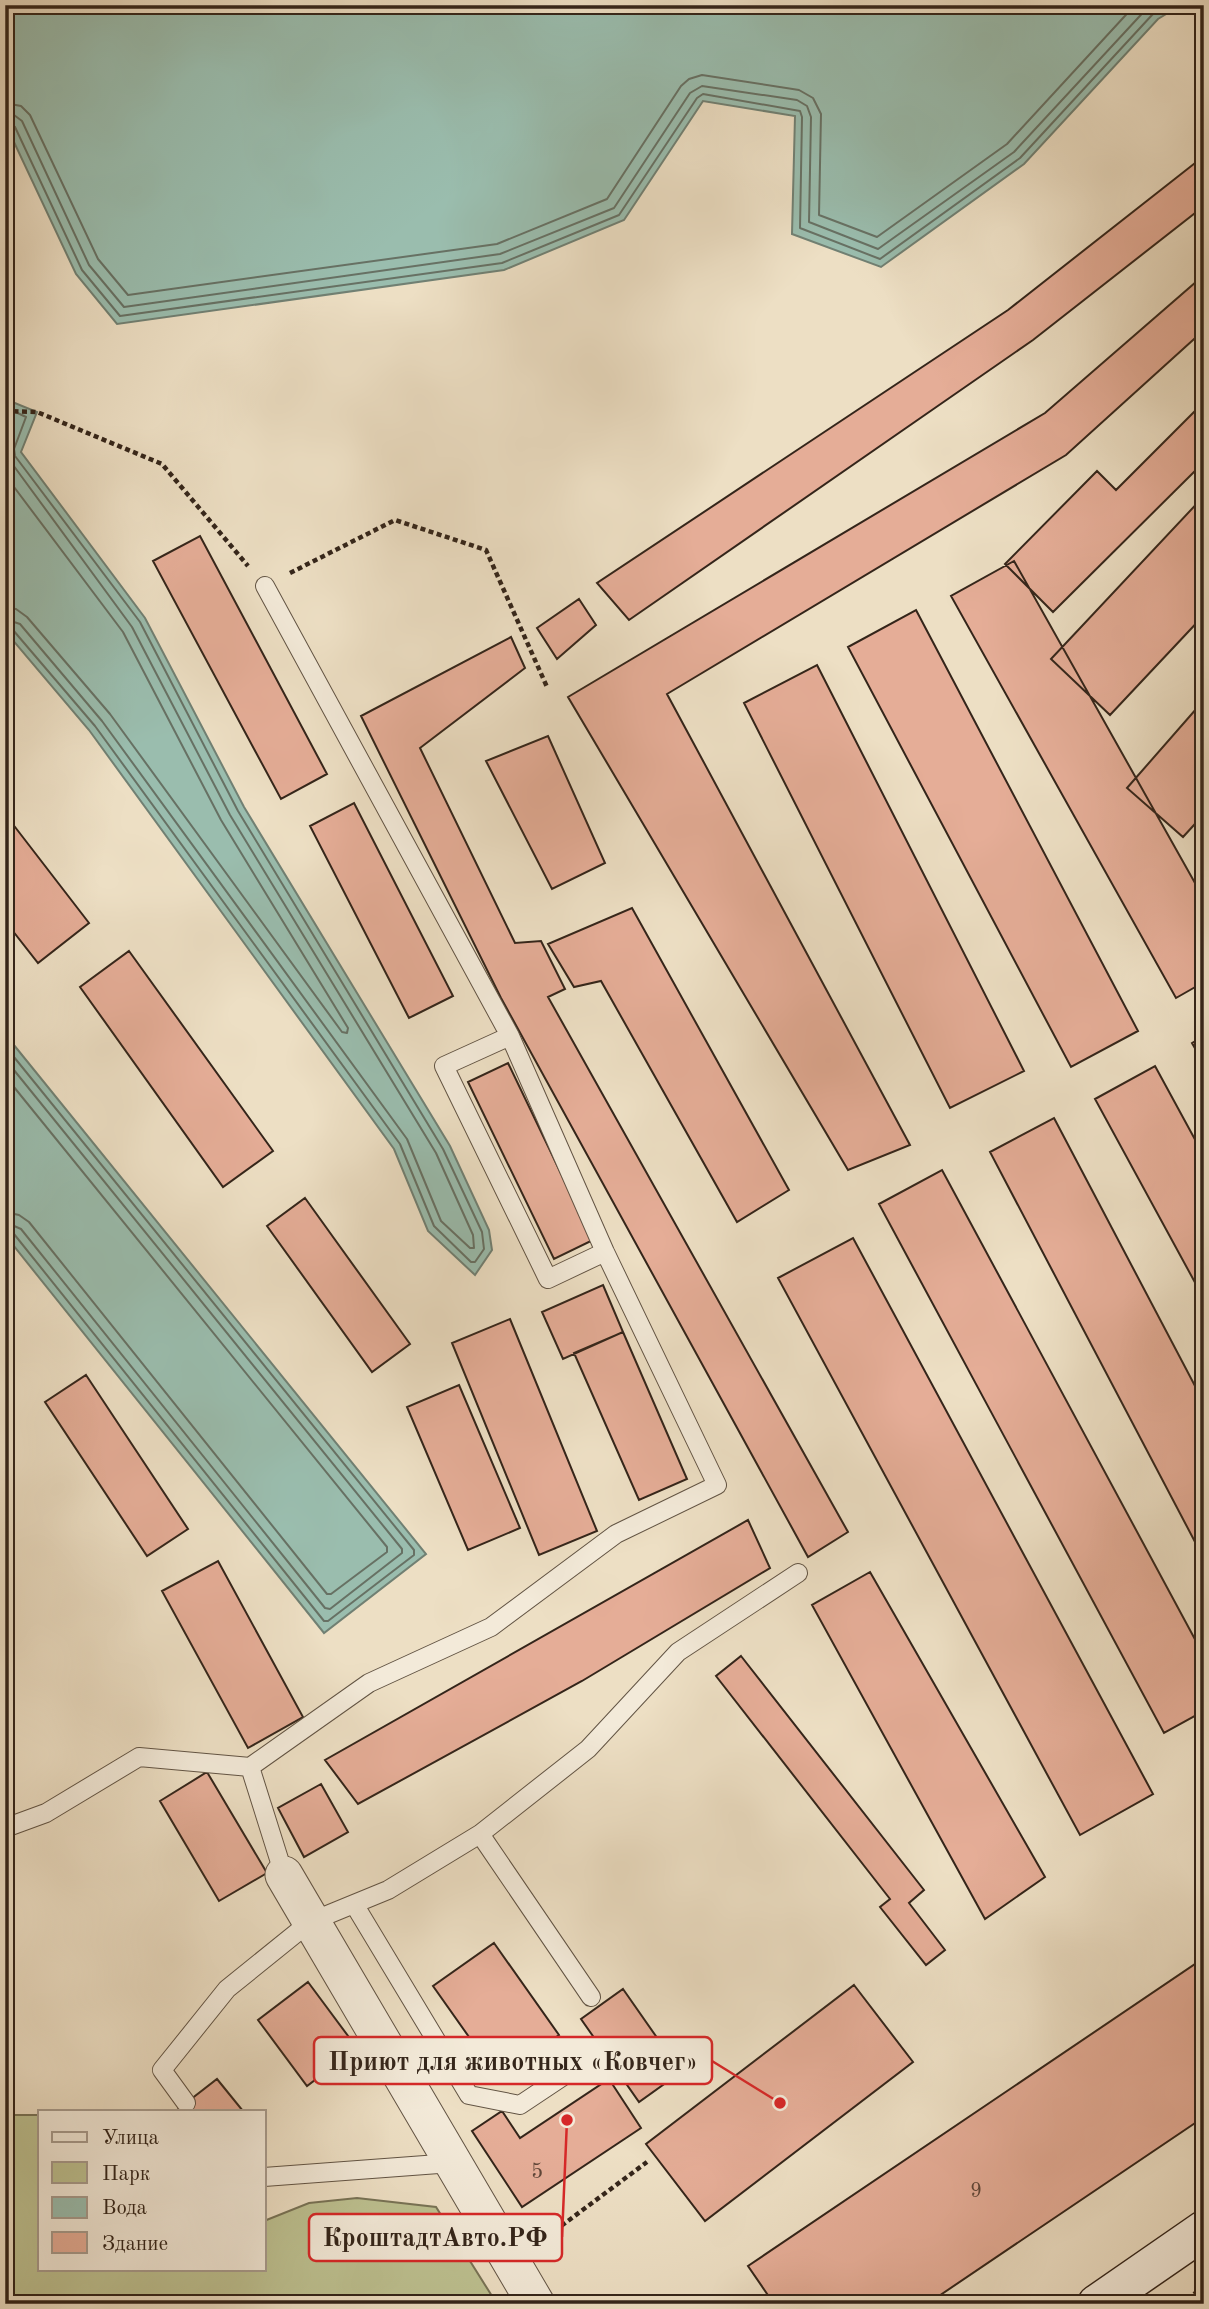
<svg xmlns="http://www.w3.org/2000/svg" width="1209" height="2309" viewBox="0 0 1209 2309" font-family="'Old Standard TT',serif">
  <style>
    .green { fill: #bdc191; stroke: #787356; stroke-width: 2 }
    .water { fill: #9abdae; stroke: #718073; stroke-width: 2 }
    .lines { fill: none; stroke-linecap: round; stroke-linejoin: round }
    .shore { stroke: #677164; stroke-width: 2 }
    .building { fill: #e5ad97; stroke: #34251a; stroke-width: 2 }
    .lane-casing { stroke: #625444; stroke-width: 20 }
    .street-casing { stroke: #625444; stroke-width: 39 }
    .secondary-casing { stroke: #34251a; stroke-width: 41 }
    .path { stroke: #34251a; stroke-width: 4.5; stroke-dasharray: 5 3.5; stroke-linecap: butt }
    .lane { stroke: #f3ead9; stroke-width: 18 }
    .street { stroke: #f3ead9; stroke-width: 37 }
    .secondary { stroke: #f3ead9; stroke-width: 38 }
    .labels { text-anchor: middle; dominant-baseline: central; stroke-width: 5; stroke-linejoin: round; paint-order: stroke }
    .number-label { font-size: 21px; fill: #604739 }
    .leader { fill: none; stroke: #d62828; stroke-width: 2.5 }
    .callout-dot { fill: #d62828; stroke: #f3ead9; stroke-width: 2.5 }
    .callout { fill: #f3ead9; stroke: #d62828; stroke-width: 2.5 }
    .callout-label { font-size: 26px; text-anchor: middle; font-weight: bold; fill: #34251a }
  </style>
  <rect width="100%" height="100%" fill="#eddfc4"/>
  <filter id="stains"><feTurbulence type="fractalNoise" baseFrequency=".00286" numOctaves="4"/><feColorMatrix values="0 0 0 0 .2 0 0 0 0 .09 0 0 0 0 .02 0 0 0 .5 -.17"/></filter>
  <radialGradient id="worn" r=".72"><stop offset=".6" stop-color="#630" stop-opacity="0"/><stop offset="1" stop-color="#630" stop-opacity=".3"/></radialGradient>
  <path class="green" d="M5 2115H40V2269H264V2221L309 2203 357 2198 436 2207 497 2304H5Z"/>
  <path class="water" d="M5 5H1181L1158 19 1024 164 881 267 792 234 795 116 703 101 624 220 504 270 117 324 76 274 5 123Z
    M5 399 37 412 21 452 145 618 244 807 450 1146 489 1230 492 1250 475 1275 428 1231 394 1149 89 730 5 631Z
    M5 1034 426 1554 324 1633 5 1235Z"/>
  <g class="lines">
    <path class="shore" d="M5 103 21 106 30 115 98 259 128 295 497 244 607 199 681 86 689 79 702 75 799 90 813 98 821 114 819 215 877 237 1007 144 1135 5
      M5 114 14 115 22 121 89 265 124 307 500 254 614 208 690 93 702 86 797 100 807 106 811 117 809 222 878 249 1014 152 1150 5
      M5 122 15 127 82 270 120 316 502 263 619 215 697 98 703 94 800 111 802 117 800 228 880 259 1020 158 1152 15 1167 5
      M5 407 26 417 14 449 15 456 140 622 238 811 443 1149 482 1232 484 1249 475 1262H471L434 1226 400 1144 95 726 13 630 5 627
      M5 454 132 627 230 815 436 1153 473 1235 474 1248H470L441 1221 407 1139 102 721 20 624 5 619
      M5 475 123 632 221 820 348 1028 347 1033 342 1032 110 714 27 617 16 609 5 608
      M5 1046 414 1550V1555L328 1621H324L14 1234 5 1231
      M5 1059 402 1549V1553L330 1609 325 1608 21 1229 5 1222
      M5 1076 387 1547V1552L331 1594H327L29 1222 19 1215 5 1212"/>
  </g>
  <path class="building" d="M1204 156V206L1033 340 629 620 597 583 1008 310Z
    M1204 275V330L1066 455 667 694 910 1145 848 1170 568 697 1045 413Z
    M1204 402V462L1053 612 1005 564 1097 471 1116 490Z
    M1204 496V615L1110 715 1051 659Z
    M200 536 327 774 281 799 153 561Z
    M1014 561 1204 899V982L1176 998 951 596Z
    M579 599 596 625 557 659 537 628Z
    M916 610 1138 1031 1071 1067 848 647Z
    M511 637 525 668 420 748 515 943 541 941 565 989 548 997 848 1532 808 1557 501 998 361 716Z
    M817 665 1024 1071 950 1108 744 703Z
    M1204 700V814L1183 837 1127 788Z
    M548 736 605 863 552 889 486 761Z
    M354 803 453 996 409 1018 310 826Z
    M5 814 89 923 38 963 5 921Z
    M632 908 789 1190 737 1222 601 981 574 987 548 944Z
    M129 951 273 1151 223 1187 80 987Z
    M1204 1036V1064L1192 1043Z
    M508 1063 593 1240 554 1259 468 1082Z
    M1155 1066 1204 1156V1299L1095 1099Z
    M1054 1118 1204 1403V1559L990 1152Z
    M942 1170 1204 1656V1711L1164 1733 879 1204Z
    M305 1198 410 1344 372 1372 267 1226Z
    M853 1238 1153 1794 1080 1835 778 1278Z
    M603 1285 623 1332 563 1359 542 1312Z
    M510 1319 597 1531 539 1555 452 1343Z
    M623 1332 687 1479 639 1500 574 1353Z
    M86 1375 188 1529 147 1556 45 1402Z
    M459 1385 520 1528 468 1550 407 1407Z
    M748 1520 770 1568 582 1681 358 1804 325 1760Z
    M218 1561 303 1717 248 1748 162 1591Z
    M870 1572 1045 1877 985 1919 812 1605Z
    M741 1656 924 1890 909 1903 945 1950 926 1965 880 1907 890 1899 716 1676Z
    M207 1772 267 1873 219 1901 160 1801Z
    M321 1784 348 1832 304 1857 278 1808Z
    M494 1943 559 2035 498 2078 433 1986Z
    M1204 1958V2117L927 2304H774L748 2266Z
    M308 1982 357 2048 307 2086 258 2020Z
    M854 1985 913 2062 705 2221 646 2144Z
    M623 1989 681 2072 639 2102 581 2019Z
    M217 2079 243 2111H176L186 2103Z
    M609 2079 641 2128 522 2207 472 2131 502 2111 520 2138Z"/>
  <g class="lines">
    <defs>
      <path id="lane" d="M265 586 510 1036
        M250 1767 284 1875
        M5 1828 46 1813 139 1757 250 1767 369 1683 491 1627 616 1534 717 1485 605 1252 510 1036 444 1066 548 1279 605 1252
        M480 1834 591 1997
        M354 1904 469 2095 520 2105 589 2059
        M186 2103 162 2070 227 1989 310 1922 388 1890 480 1834 588 1749 678 1652 798 1573
        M264 2177 452 2163"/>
      <path id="street" d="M284 1875 536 2304"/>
      <path id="secondary" d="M1097 2304 1204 2230"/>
    </defs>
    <use href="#lane" class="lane-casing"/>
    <use href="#street" class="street-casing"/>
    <use href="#secondary" class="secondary-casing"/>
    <path class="path" d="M5 411 37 412 162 464 248 566
      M290 573 395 520 486 550 547 687
      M541 2241 647 2162
      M1180 2304 1204 2287"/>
    <use href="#lane" class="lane"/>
    <use href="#street" class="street"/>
    <use href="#secondary" class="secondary"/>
  </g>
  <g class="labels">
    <g class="number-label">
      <text x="537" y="2172">5</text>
      <text x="976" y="2191">9</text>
    </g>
  </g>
  <path class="leader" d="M780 2103L712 2061M567 2120L562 2237"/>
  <g class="callout-dot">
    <circle cx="780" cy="2103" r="7"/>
    <circle cx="567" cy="2120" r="7"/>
  </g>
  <g class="callout">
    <rect x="314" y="2037" width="398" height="47" rx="7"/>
    <rect x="309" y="2214" width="253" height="47" rx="7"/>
  </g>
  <g class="callout-label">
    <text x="513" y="2070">Приют для животных «Ковчег»</text>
    <text x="435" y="2246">КроштадтАвто.РФ</text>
  </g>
  <rect width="1209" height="2309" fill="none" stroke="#eddfc4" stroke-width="28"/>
  <rect x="7" y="7" width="1195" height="2295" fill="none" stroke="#34251a" stroke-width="3.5"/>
  <rect x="14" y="14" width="1181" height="2281" fill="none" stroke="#34251a" stroke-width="2"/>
  <rect x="38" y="2110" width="228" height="161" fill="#f3ead9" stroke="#a79b8d" stroke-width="2"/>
  <rect x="52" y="2132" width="35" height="10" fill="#f3ead9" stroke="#a79b8d" stroke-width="2"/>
  <text x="102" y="2144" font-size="21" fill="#34251a">Улица</text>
  <rect x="52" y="2162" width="35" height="21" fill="#bdc191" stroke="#a79b8d" stroke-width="2"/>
  <text x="102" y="2180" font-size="21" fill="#34251a">Парк</text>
  <rect x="52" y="2197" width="35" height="21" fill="#9abdae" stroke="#a79b8d" stroke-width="2"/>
  <text x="102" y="2214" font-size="21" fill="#34251a">Вода</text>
  <rect x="52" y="2232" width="35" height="21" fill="#e5ad97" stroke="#a79b8d" stroke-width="2"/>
  <text x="102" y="2250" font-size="21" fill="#34251a">Здание</text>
  <rect width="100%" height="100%" filter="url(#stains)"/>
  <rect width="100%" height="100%" fill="url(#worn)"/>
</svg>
